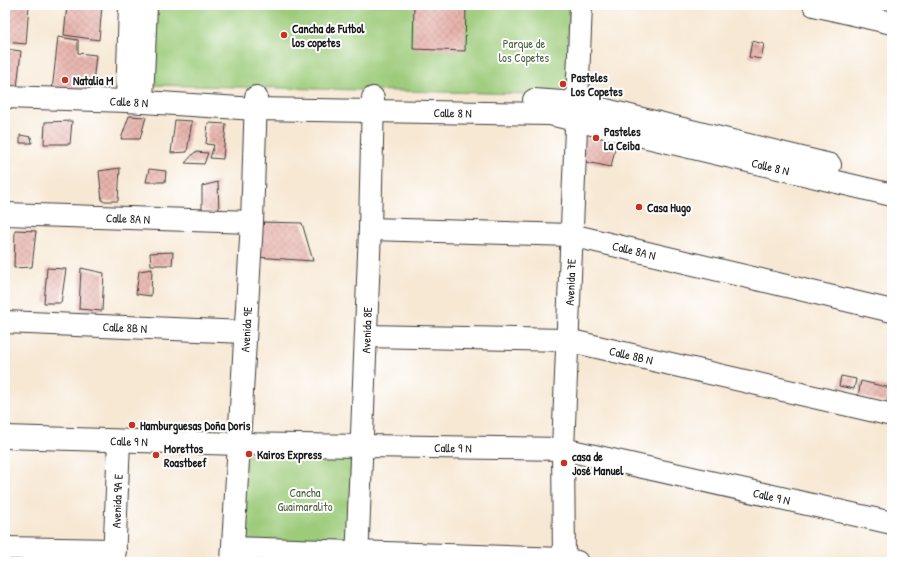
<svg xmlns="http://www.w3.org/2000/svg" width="897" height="567" viewBox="0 0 897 567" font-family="'Patrick Hand',sans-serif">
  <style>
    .park { fill: #9ccb79; stroke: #5c744a }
    .building { fill: url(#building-cross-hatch) }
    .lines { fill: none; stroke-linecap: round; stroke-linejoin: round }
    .minor-casing { stroke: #3d3b38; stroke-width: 24 }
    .minor { stroke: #fff; stroke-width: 22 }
    .poi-dot { fill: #c8321e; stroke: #fff; stroke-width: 1.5 }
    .labels { text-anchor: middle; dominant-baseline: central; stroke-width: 4; stroke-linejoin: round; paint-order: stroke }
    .poi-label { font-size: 12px; font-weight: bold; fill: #1c1c1c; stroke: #fff; text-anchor: start }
    .park-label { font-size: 12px; fill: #4f6241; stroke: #fff }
    .street-label { font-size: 12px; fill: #1c1c1c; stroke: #fff }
  </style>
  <defs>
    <pattern id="building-cross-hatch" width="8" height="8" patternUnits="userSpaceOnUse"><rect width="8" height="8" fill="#e7b1aa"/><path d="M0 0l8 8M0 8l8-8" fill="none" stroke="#c69892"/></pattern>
  </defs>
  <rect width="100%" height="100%" fill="#fff"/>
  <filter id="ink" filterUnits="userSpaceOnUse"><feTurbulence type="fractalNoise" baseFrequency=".025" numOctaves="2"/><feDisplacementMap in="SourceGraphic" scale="8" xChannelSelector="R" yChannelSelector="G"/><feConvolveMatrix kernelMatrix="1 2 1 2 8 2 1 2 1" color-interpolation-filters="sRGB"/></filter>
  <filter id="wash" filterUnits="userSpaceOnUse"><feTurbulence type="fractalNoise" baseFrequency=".012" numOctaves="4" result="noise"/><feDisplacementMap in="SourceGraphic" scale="16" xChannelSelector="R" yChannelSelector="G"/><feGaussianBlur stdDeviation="0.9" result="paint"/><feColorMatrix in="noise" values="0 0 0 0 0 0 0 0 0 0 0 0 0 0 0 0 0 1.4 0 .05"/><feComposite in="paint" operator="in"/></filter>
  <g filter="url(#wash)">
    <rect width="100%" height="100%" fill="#f7e8d4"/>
    <path class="park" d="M156 5H570L567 95 153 85Z
      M352 453 348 545 240 543 245 455Z"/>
    <g id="blocks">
      <path class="building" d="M5 5H29L26 44 5 42Z
        M67 5H102L99 40 64 35Z
        M414 5H466L465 51 413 49Z
        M58 37 78 40V53L96 55 92 93 52 91Z
        M752 41 764 44 761 59 749 57Z
        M5 49 21 51 17 88 5 87Z
        M129 116 146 117 140 139H121Z
        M175 120 192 121 187 152 171 153Z
        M72 121 70 144H44L45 122Z
        M208 123 226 124 223 159 210 158 214 145 206 144Z
        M577 126 618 136 611 167 576 160Z
        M20 135 31 137 32 143H20Z
        M195 152 208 153 204 164 185 163Z
        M120 168 118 201H102L99 171Z
        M149 169 166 171 165 182H146Z
        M218 182 219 213 202 210V186Z
        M260 222 302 223 313 261 255 257Z
        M15 230 36 231 32 267 14 268Z
        M173 252 172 265H151L150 253Z
        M47 268 66 269 61 303H44Z
        M81 268 104 273 102 311 79 309Z
        M152 269 151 296 136 294 139 271Z
        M841 376 856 379 854 389 839 386Z
        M861 381 890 388 887 403 858 396Z"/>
    </g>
  </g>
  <g filter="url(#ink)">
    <use href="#blocks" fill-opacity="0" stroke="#3d3b38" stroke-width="1"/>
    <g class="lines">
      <defs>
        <g id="minor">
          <path d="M814 5 892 23"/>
          <path id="s1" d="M5 97 127 101 256 109 550 114 892 195"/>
          <path d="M534 100 577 103 830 165"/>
          <path d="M127 101 130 5"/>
          <path d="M142 102 146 5"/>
          <path id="s2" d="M5 214 252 222"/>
          <path id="s3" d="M370 229 571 235 892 311"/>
          <path id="s4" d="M5 322 245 332"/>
          <path id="s5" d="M366 336 567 340 892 415"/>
          <path id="s6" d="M5 437 239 444 563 449 892 523"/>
          <path d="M5 548 115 550"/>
          <path d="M233 548 564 559 577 562"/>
          <path id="s7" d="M564 559 563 449 581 5"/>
          <path id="s8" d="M114 562 119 441"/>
          <path id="s9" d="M232 562 252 222 256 97"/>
          <path id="s10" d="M357 562 370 229 373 98"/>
        </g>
      </defs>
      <use href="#minor" class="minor-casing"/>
      <use href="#minor" class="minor"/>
    </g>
  </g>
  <g class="poi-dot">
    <circle cx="284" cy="35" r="4"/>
    <circle cx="65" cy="80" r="4"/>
    <circle cx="563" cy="84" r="4"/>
    <circle cx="596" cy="138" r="4"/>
    <circle cx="639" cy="207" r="4"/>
    <circle cx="132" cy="425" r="4"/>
    <circle cx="249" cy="454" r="4"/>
    <circle cx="156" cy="455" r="4"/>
    <circle cx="564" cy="463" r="4"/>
  </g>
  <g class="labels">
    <g class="poi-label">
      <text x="292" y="28">Cancha de Futbol<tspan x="292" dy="14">los copetes</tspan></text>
      <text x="571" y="77">Pasteles<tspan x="571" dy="14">Los Copetes</tspan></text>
      <text x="73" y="80">Natalia M</text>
      <text x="604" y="131">Pasteles<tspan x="604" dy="14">La Ceiba</tspan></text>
      <text x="647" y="207">Casa Hugo</text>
      <text x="140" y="425">Hamburguesas Doña Doris</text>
      <text x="164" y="448">Morettos<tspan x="164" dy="14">Roastbeef</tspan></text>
      <text x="257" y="454">Kairos Express</text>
      <text x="572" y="456">casa de<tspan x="572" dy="14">José Manuel</tspan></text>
    </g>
    <g class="park-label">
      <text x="524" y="43">Parque de<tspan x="524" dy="14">los Copetes</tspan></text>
      <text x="305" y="492">Cancha<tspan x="305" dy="14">Guaimaralito</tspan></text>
    </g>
    <g class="street-label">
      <text stroke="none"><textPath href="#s1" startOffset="124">Calle 8 N</textPath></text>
      <text stroke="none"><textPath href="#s1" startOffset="448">Calle 8 N</textPath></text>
      <text stroke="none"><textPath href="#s1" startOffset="772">Calle 8 N</textPath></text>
      <text stroke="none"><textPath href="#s2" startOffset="123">Calle 8A N</textPath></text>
      <text stroke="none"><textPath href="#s3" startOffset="266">Calle 8A N</textPath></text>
      <text stroke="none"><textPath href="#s7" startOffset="277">Avenida 7E</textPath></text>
      <text stroke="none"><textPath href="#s4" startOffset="120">Calle 8B N</textPath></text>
      <text stroke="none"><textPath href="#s9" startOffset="233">Avenida 9E</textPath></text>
      <text stroke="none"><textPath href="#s10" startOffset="232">Avenida 8E</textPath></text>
      <text stroke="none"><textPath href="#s5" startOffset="267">Calle 8B N</textPath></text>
      <text stroke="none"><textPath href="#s6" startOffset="124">Calle 9 N</textPath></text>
      <text stroke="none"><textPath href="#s6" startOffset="448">Calle 9 N</textPath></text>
      <text stroke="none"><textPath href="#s6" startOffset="772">Calle 9 N</textPath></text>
      <text stroke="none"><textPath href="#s8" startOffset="61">Avenida 9A E</textPath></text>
    </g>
  </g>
  <rect width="897" height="567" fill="none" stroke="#fff" stroke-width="20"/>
</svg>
